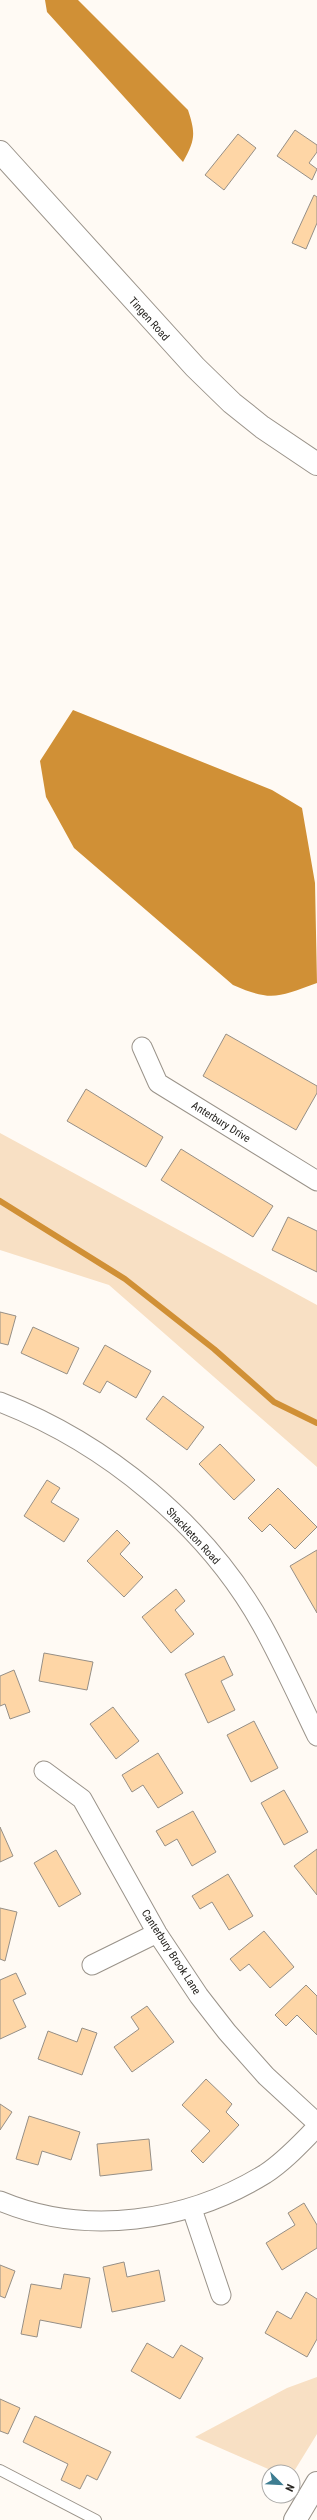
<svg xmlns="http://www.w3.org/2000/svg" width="317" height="2520" viewBox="0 0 317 2520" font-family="'Roboto Condensed',sans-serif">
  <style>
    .green { fill: #f8e0c4 }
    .water { fill: #d09036 }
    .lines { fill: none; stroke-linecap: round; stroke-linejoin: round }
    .stream { stroke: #d09036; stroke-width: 6 }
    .building { fill: #fed6a6; stroke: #968f86 }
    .service-casing { stroke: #9a938a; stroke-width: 12 }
    .minor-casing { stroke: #9a938a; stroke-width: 21 }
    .tertiary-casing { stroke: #9a938a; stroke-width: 24 }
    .secondary-casing { stroke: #9a938a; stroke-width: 24 }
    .service { stroke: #fff; stroke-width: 10 }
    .minor { stroke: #fff; stroke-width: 19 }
    .tertiary { stroke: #fff; stroke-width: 22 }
    .secondary { stroke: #fff; stroke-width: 22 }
    .labels { text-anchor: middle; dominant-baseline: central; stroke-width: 3; stroke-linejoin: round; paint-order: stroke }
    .street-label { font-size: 11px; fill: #272521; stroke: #fff }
  </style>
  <rect width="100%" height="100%" fill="#fffaf4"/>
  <path class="green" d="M0 1133 317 1305V1467L109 1285 0 1250Z
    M317 2377V2434L293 2473 275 2472 195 2437 287 2388Z"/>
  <path class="water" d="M45 0H78L188 110C196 134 195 140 183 162L47 12Z
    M73 710 272 790 302 808 315 883 317 983C278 997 272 1002 233 985L74 848 46 797 40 761Z"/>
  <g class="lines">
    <path class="stream" d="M0 1201 125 1279 214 1349 274 1402 317 1423"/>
  </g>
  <path class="building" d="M295 130 317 145V152L309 163 317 169 312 180 277 156Z
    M238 134 256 148 224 190 205 175Z
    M314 195 317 197V223L306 249 292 243Z
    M226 1034 317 1086V1093L296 1130 203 1076Z
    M86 1089 163 1137 146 1167 67 1121Z
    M181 1149 273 1206 253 1237 161 1180Z
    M288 1217 317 1231V1272L272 1250Z
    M0 1312 16 1316 8 1345 0 1343Z
    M33 1327 79 1348 67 1374 21 1353Z
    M105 1345 151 1371 136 1398 107 1381 100 1393 83 1384Z
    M163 1396 204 1427 187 1450 146 1419Z
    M220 1444 255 1480 234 1500 199 1464Z
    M47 1480 60 1488 51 1502 79 1519 64 1542 24 1516Z
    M278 1488 317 1527 295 1549 270 1524 262 1532 248 1518Z
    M117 1530 130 1543 120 1554 143 1577 124 1597 87 1561Z
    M317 1550V1613L290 1566Z
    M176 1589 185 1601 175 1610 194 1634 171 1653 142 1617Z
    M44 1653 93 1662 87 1690 39 1681Z
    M224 1656 233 1675 221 1681 235 1710 208 1723 185 1674Z
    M14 1670 30 1712 10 1719 5 1704 0 1706V1676Z
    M113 1707 139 1741 116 1759 90 1724Z
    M254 1721 278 1768 251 1782 227 1735Z
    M158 1753 183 1793 158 1808 143 1785 132 1792 122 1775Z
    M284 1790 308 1832 284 1845 261 1803Z
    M193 1811 216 1852 192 1866 177 1839 165 1846 156 1831Z
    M0 1827 13 1856 0 1862Z
    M317 1849V1895L294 1866Z
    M56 1850 81 1894 59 1907 34 1863Z
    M228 1874 253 1916 229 1930 212 1902 200 1909 192 1896Z
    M0 1908 17 1912 5 1961 0 1959Z
    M264 1931 294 1967 270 1988 249 1964 240 1971 230 1959Z
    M16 1973 26 1994 13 2000 26 2027 0 2039V1980Z
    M306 1985 317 1996V2035L297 2015 286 2026 275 2015Z
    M147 2006 174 2042 132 2072 114 2047 139 2029 131 2017Z
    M82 2028 97 2033 82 2075 38 2059 48 2031 77 2042Z
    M206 2079 232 2104 226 2112 239 2125 203 2163 191 2151 210 2131 182 2105Z
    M0 2104 12 2112 0 2130Z
    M29 2116 80 2132 71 2160 42 2151 38 2165 16 2159Z
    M149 2139 152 2170 100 2176 97 2144Z
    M304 2203 317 2225V2248L282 2270 266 2243 295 2225 288 2213Z
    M124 2262 127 2277 159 2270 165 2301 112 2312 103 2267Z
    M0 2265 15 2271 5 2298 0 2296Z
    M64 2274 90 2278 81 2328 40 2320 37 2337 21 2334 31 2284 61 2289Z
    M306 2292 317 2299V2339L307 2357 265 2333 277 2311 291 2319Z
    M147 2343 173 2358 181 2345 203 2358 180 2399 131 2371Z
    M0 2399 20 2408 8 2434 0 2431Z
    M35 2416 111 2452 97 2480 87 2475 80 2489 61 2480 68 2464 23 2442Z"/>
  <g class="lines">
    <defs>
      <path id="service" d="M0 2470 96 2520"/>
      <path id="minor" d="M142 1047 158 1083 317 1181
        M0 1402C106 1443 206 1525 262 1625 282 1661 299 1699 317 1736
        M44 1771 82 1799 157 1933 199 1996 227 2032 266 2076 317 2123
        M92 1965 157 1933
        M0 2201C86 2237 187 2222 265 2174 285 2161 301 2143 317 2127
        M192 2209 221 2295"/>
      <path id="tertiary" d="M0 152 195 367 232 403 262 427 317 464"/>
      <path id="secondary" d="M295 2520 317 2483"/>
    </defs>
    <use href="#service" class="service-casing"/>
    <use href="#minor" class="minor-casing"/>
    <use href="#tertiary" class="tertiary-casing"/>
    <use href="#secondary" class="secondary-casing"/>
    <use href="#service" class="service"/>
    <use href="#minor" class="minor"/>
    <use href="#tertiary" class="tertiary"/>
    <use href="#secondary" class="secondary"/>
  </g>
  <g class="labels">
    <g class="street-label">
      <text transform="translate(149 319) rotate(48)">Tingen Road</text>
      <text transform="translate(221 1122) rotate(32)">Anterbury Drive</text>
      <text transform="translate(193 1536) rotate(47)">Shackleton Road</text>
      <text transform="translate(171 1952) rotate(57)">Canterbury Brook Lane</text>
    </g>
  </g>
  <g transform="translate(281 2484) rotate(114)"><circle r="19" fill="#ffffff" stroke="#a9a8a6"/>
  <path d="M0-3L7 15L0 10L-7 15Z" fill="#3e7d91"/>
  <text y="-6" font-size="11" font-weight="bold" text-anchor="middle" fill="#272521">N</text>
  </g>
</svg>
